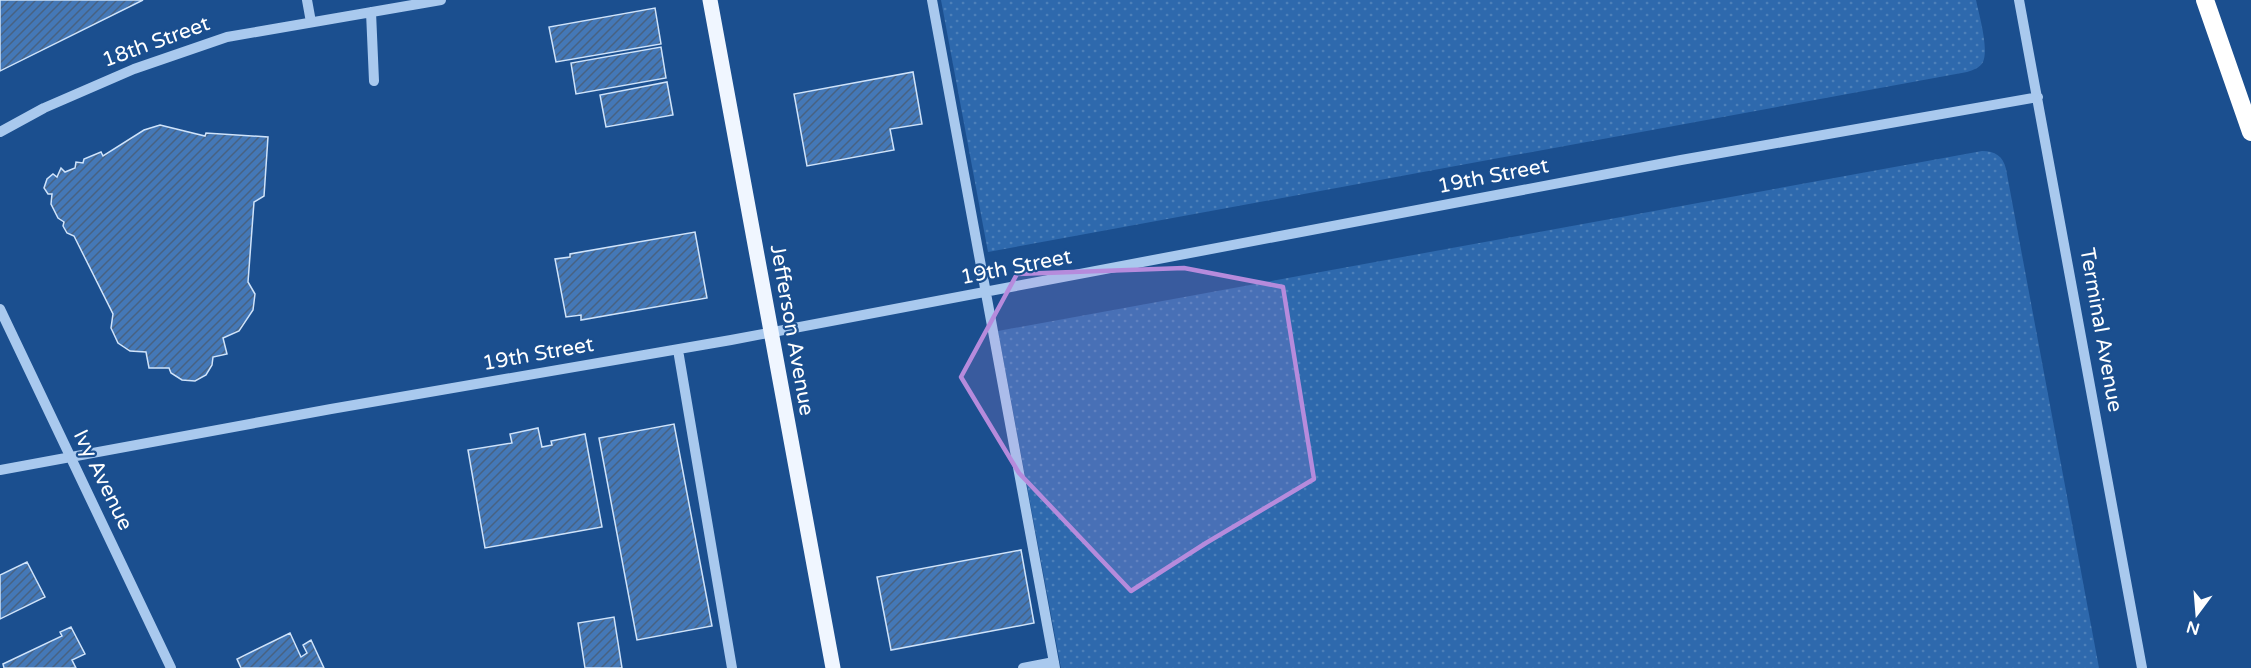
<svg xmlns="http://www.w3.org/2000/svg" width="2251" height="668" viewBox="0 0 2251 668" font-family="'Varela Round',sans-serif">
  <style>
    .grass { fill: url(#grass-dots) }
    .building { fill: url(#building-hatch); stroke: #cfe3fa; stroke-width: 1.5 }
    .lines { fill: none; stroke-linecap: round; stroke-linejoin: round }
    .minor { stroke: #a9c9ee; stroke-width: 10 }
    .major { stroke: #f0f6ff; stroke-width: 15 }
    .highway { stroke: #fff; stroke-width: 18 }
    .marked { fill: #b68bdc; fill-opacity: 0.2; stroke: #b68bdc; stroke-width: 4.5; stroke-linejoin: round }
    .labels { text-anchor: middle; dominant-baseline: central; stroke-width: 4.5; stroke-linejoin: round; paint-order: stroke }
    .street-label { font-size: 21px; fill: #fff; stroke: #1b4f8f }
  </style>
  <defs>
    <pattern id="grass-dots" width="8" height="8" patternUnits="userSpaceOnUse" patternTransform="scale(1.5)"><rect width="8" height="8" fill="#2e69ad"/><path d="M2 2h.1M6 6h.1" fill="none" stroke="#4d80b9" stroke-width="1.8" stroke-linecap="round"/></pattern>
    <pattern id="building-hatch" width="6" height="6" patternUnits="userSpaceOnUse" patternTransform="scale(1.5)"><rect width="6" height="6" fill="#4478b7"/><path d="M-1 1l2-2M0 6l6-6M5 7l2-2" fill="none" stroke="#486282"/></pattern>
  </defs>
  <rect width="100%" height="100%" fill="#1b4f8f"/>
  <path class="grass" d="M941 0H1976C1979 15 1989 48 1983 62 1980 68 1973 70 1967 72L988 252Z
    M1982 151C1995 151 2003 156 2006 169L2099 668H1061L998 331Z"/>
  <path class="building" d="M0 0H143L0 71Z
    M655 8 661 44 556 62 549 27Z
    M661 47 666 78 576 94 571 63Z
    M913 72 922 124 890 129 894 150 807 166 794 94Z
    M667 82 673 115 606 127 600 95Z
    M160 125 205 136 206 133 268 137 264 196 254 202 248 282 255 294 253 310 239 331 223 338 227 354 213 357 212 365 206 375 195 381 182 380 171 373 169 368H149L146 352 130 351 118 343 111 328 113 314 74 236 67 233 63 226 64 222 58 218 51 204 52 194H48L44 188 47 179 53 174 57 177 61 168 65 172 75 168 76 162 83 163 84 159 101 152 103 156 144 130Z
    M695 232 707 298 581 320V315L566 317 555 259 570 257V254Z
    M674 424 712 626 637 640 599 438Z
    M538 428 542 447 552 445 551 441 585 434 602 527 485 548 468 450 512 443 510 434Z
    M1021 550 1034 623 891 650 877 577Z
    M27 562 45 597 0 619V575Z
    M614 617 622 668H585L578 623Z
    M71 627 85 654 72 660 76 668H4L3 664 62 636 60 632Z
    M290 633 301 657 307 653 303 645 311 640 324 668H241L237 659Z"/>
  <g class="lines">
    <path class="minor" d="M307 0 311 22
      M932 0 1055 668
      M2019 0 2142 668
      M371 12 374 81
      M0 132 44 108 134 69 227 37 441 0
      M0 309 171 668
      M678 350 732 668
      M0 470 331 409 731 340 1681 160 2038 97
      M1023 668 1054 662"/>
    <path class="major" d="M710 0 833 668"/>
    <path class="highway" d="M2205 0 2251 132"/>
  </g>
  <path class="marked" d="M1184 268 1283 287 1314 479 1206 543 1131 591 1019 473 961 377 1017 274Z"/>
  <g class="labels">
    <g class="street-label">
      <text transform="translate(156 42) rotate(-20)">18th Street</text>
      <text transform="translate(1493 176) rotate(-11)">19th Street</text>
      <text transform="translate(1016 267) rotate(-11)">19th Street</text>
      <text transform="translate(792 330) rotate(80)">Jefferson Avenue</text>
      <text transform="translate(2101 330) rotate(80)">Terminal Avenue</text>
      <text transform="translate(538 354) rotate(-10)">19th Street</text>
      <text transform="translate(103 480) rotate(64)">Ivy Avenue</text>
    </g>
  </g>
  <g transform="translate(2197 614) rotate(196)" stroke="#1b4f8f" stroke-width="4.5" paint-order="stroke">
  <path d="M0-4.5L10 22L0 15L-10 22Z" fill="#ffffff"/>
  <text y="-9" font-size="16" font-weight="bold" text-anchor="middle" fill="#ffffff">N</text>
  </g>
</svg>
